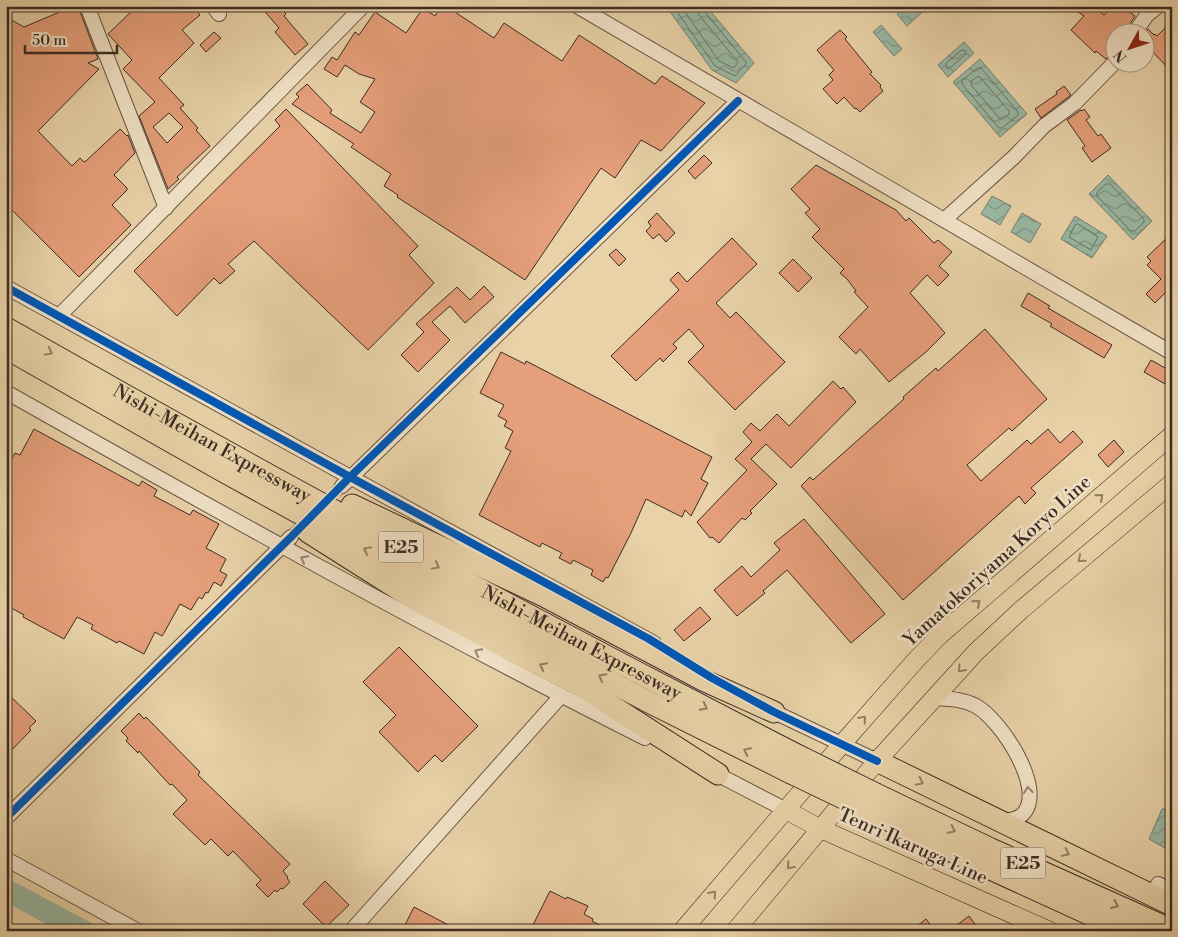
<svg xmlns="http://www.w3.org/2000/svg" width="1178" height="937" viewBox="0 0 1178 937" font-family="'Libre Bodoni',serif">
  <style>
    .water { fill: url(#water-waves); stroke: #748070 }
    .lines { fill: none; stroke-linecap: round; stroke-linejoin: round }
    .shore { stroke: #6a7264; stroke-width: 1 }
    .river { stroke: #99b8a3; stroke-width: 22 }
    .building { fill: #e59f7a; stroke: #3c2c24; fill-rule: evenodd }
    .minor-tunnel { stroke: #c6b18e; stroke-width: 14; stroke-dasharray: 14 7; stroke-linecap: butt }
    .minor-casing { stroke: #675645; stroke-width: 16 }
    .major-casing { stroke: #3c2c24; stroke-width: 19 }
    .highway-casing { stroke: #3c2c24; stroke-width: 23 }
    .minor { stroke: #f1e2c6; stroke-width: 14 }
    .major { stroke: #e9d2a8; stroke-width: 18 }
    .highway { stroke: #e9d2a8; stroke-width: 21 }
    .highway-bridge-casing { stroke: #3c2c24; stroke-width: 23; stroke-linecap: butt }
    .highway-bridge { stroke: #e9d2a8; stroke-width: 21 }
    .cycleway-casing { stroke: #f1e2c6; stroke-width: 11 }
    .cycleway { stroke: #0057b8; stroke-width: 8 }
    .oneway { stroke: #927f66 }
    .oneway2 { stroke: #968775 }
    .labels { text-anchor: middle; dominant-baseline: central; stroke-width: 5; stroke-linejoin: round; paint-order: stroke }
    .shield { fill: #f1e2c6; stroke: #726355; stroke-width: 1 }
    .shield-label { font-size: 18px; font-weight: bold; fill: #3c2c24 }
    .street-label { font-size: 19px; fill: #3c2c24; stroke: #f1e2c6 }
  </style>
  <defs>
    <pattern id="water-waves" width="16" height="10" patternUnits="userSpaceOnUse" patternTransform="scale(1.25)"><rect width="16" height="10" fill="#99b8a3"/><path d="M0 5q4-4 8 0t8 0" fill="none" stroke="#7e9685"/></pattern>
  </defs>
  <rect width="100%" height="100%" fill="#e9d2a8"/>
  <filter id="stains"><feTurbulence type="fractalNoise" baseFrequency=".004" numOctaves="4"/><feColorMatrix values="0 0 0 0 .2 0 0 0 0 .09 0 0 0 0 .02 0 0 0 .5 -.17"/></filter>
  <radialGradient id="worn" r=".72"><stop offset=".6" stop-color="#630" stop-opacity="0"/><stop offset="1" stop-color="#630" stop-opacity=".3"/></radialGradient>
  <path class="water" d="M666 6H706L754 63 736 83 712 70Z
    M906 6H929L907 26 897 14Z
    M881 25 902 49 894 56 873 32Z
    M964 42 974 53 948 77 938 65Z
    M980 59 1027 114 1000 137 953 82Z
    M1108 175 1152 221 1133 240 1089 194Z
    M992 196 1011 206 1000 225 981 214Z
    M1022 213 1041 224 1030 243 1011 232Z
    M1075 216 1107 236 1092 258 1061 239Z
    M1162 809H1172V852L1149 839Z"/>
  <g class="lines">
    <path class="shore" d="M673 6 715 66 735 76 746 64V62L704 11 703 6
      M681 6 719 61 734 68 738 62 699 15 696 6
      M962 50 966 51V54L950 68H947L946 64Z
      M978 68H981L1018 112V115L1002 128H999L962 84V81Z
      M977 77H980L1009 111V114L1003 119H1000L971 85V82Z
      M1106 184H1110L1144 219V222L1135 231H1131L1097 196V193Z
      M1078 224 1098 237 1091 250 1069 237 1075 225Z"/>
    <path class="river" d="M6 890 83 931"/>
  </g>
  <path class="building" d="M74 6H78L98 59 88 63 99 69 38 131 72 166 80 158 84 162 86 161 120 129 127 136 128 135 135 153 114 175 127 188V190L112 205 131 225 79 277 6 204V17L24 27Z
    M137 6H193L200 15 182 30 194 43 159 78 184 105 180 108 198 128 196 130 210 146 177 177 179 179 168 189 139 116 155 102 123 69 132 60 108 34ZM169 113 183 127 167 143 153 127Z
    M260 6H280L286 14 284 16 308 44 295 55 275 32 279 28Z
    M441 6H446L494 38 504 23 562 61 579 35 655 84 662 76 705 103 661 151 641 140 615 178 601 168 525 280 397 197 398 195 384 186 391 174 351 147 354 144 292 104 299 97 296 94 307 84 332 110 330 113 361 133 375 112 360 102 375 79 359 74 345 65 337 77 324 69 332 57 337 60 355 32 359 35 375 12 406 33 423 8 435 16Z
    M1069 6H1093L1104 15 1113 6 1120 12 1124 8 1135 16 1128 27 1126 32H1116V52L1106 59 1096 51 1095 53 1071 30 1084 16Z
    M1172 21V72L1146 45V32L1148 29 1154 35 1155 34 1157 36Z
    M840 30 847 37 845 39 872 72 870 74 881 85 880 87 883 91 860 112 856 108 855 109 844 97 837 104 823 89 833 80 829 75 834 70 817 50Z
    M214 32 221 38 206 52 200 45Z
    M1064 86 1071 95 1041 118 1035 109 1057 94 1056 92Z
    M286 109 418 246 409 255 434 283 368 350 254 241 228 264 235 271 220 284 214 278 177 316 134 271 280 126 275 120Z
    M1084 109 1090 117 1086 120 1098 136 1101 134 1111 148 1092 162 1082 148 1085 146 1067 120 1081 110 1082 111Z
    M704 155 712 163 695 179 688 171Z
    M816 165 896 210 906 221 909 218 934 243 938 240 952 252 939 266 949 275 938 286 927 275 910 293 945 333 926 352 889 382 860 349 856 354 839 337 868 307 854 292 856 291 847 279 840 273 844 269 812 237 820 229 805 213 810 209 791 189Z
    M657 213 675 233 666 242 659 234 653 239 646 231 651 226 648 222Z
    M1172 233V286L1155 303 1146 294 1161 279 1147 265 1151 261 1147 257Z
    M732 238 757 264 716 303 730 318 736 312 785 362 735 410 688 362 704 346 689 329 673 344 677 348 663 362 660 358 636 381 611 356 679 290 670 280 678 272 687 282Z
    M616 249 626 259 619 266 609 255Z
    M793 259 812 278 798 292 779 273Z
    M484 286 494 297 465 323 450 306 432 322 450 340 418 372 401 355 424 332 416 324 457 287 470 300Z
    M1028 293 1050 306 1048 308 1112 345 1104 358 1050 326 1052 324 1021 306Z
    M985 329 1047 399 1012 431 1009 428 967 465 981 481 1027 440 1031 444 1048 429 1060 443 1073 431 1083 442 1031 488 1036 493 1025 504 1019 496 903 600 801 486 810 477 813 480 904 399 903 397 936 368 938 371Z
    M501 352 525 364 526 361 712 457 701 479 708 483 691 516 685 510 682 517 646 499 631 533 608 578 606 577 603 582 591 575 593 570 573 560 571 564 559 558 562 553 542 543 540 547 479 515 511 451 505 448 513 431 504 426 507 421 498 416 504 405 480 393Z
    M1151 360 1172 372 1165 384 1144 372Z
    M833 381 841 389 843 387 856 402 791 468 766 444 751 459 777 484 750 511 752 513 745 520 742 518 719 543 712 537 710 538 697 522 747 470 735 459 752 442 743 432 751 423 760 431 777 414 789 426Z
    M34 429 139 486 142 481 157 490 154 496 190 515 193 510 219 524 206 548 226 559 220 571 227 575 221 586 214 582 208 593 206 592 202 599 199 597 191 610 180 604 164 633 162 636 155 632 144 654 119 641 117 643 91 629 93 625 77 617 64 639 23 617 24 615 6 605V469L15 453 20 455Z
    M1114 440 1124 452 1108 467 1098 455Z
    M804 519 885 614 851 643 787 570 763 591 765 593 737 616 714 590 742 566 751 577 780 550 774 543Z
    M700 607 711 619 684 641 674 630Z
    M399 647 478 726 442 762 435 755 418 772 379 732 396 715 363 682Z
    M6 692 36 721 29 728 31 730 6 756Z
    M139 713 144 719 146 717 200 772 198 775 290 864 283 871 288 877 287 878 290 882 283 889 281 888 277 892 275 890 268 897 256 885 261 880 233 851 228 856 211 839 205 845 173 814 187 800 172 784 170 785 139 751 138 753 126 741 128 738 121 731Z
    M325 881 349 905 326 927 303 904Z
    M550 891 566 899 567 897 588 906 584 914 593 919 592 921 611 931H530Z
    M414 907 460 931H402Z
    M969 916 980 931H961L957 925Z
    M926 919 935 931H911Z"/>
  <g class="lines">
    <path class="minor-tunnel" d="M291 537 342 486"/>
    <defs>
      <path id="minor" d="M87 6 166 208
        M213 6 219 14
        M577 6 1172 353
        M1135 32 1147 15 1158 6
        M944 220 1014 157 1044 126 1075 103 1116 61
        M6 287 350 477 654 643
        M59 316 363 6
        M6 392C217 511 428 629 645 738
        M342 486 738 101
        M935 698C949 699 963 699 976 706 1000 719 1047 789 1023 814 1017 820 1009 820 1001 822
        M768 709 877 761
        M711 771 786 810
        M6 818 291 537
        M6 859 138 931
        M1158 884 1172 891
        M351 931 561 696"/>
      <path id="major" d="M786 810 821 829 1050 931
        M682 931 842 744 915 661 940 635 1172 435
        M735 931 877 761 976 652 1021 610 1172 483"/>
      <g id="highway">
        <path id="s1" d="M6 328C268 477 533 620 801 757"/>
        <path d="M6 348 221 470 446 594 645 700 791 773"/>
        <path d="M352 505 544 596 705 681 774 712"/>
        <path d="M308 532 417 601 581 686 718 774"/>
        <path d="M877 761 1172 905"/>
        <path d="M876 794 991 849 1172 930"/>
        <path d="M866 809 949 850 1126 931"/>
      </g>
    </defs>
    <use href="#minor" class="minor-casing"/>
    <use href="#major" class="major-casing"/>
    <use href="#highway" class="highway-casing"/>
    <use href="#minor" class="minor"/>
    <use href="#major" class="major"/>
    <use href="#highway" class="highway"/>
    <defs>
      <path id="highway-bridge" d="M801 757 876 794
        M791 773 866 809"/>
    </defs>
    <use href="#highway-bridge" class="highway-bridge-casing"/>
    <use href="#highway-bridge" class="highway-bridge"/>
    <defs>
      <path id="cycleway" d="M6 287 350 477 649 639 712 678 774 712 877 761
        M6 818 291 537 350 477 738 101"/>
    </defs>
    <use href="#cycleway" class="cycleway-casing"/>
    <use href="#cycleway" class="cycleway"/>
  </g>
  <defs><path id="oneway-chevron" d="M-2-3.5L2.5 0L-2 3.5" fill="none" stroke-width="1.6" stroke-linecap="round" stroke-linejoin="round" transform="scale(1.25)"/></defs>
  <g class="oneway">
    <use href="#oneway-chevron" transform="translate(49 352) rotate(29)"/>
    <use href="#oneway-chevron" transform="translate(1100 497) rotate(-41)"/>
    <use href="#oneway-chevron" transform="translate(367 550) rotate(-151)"/>
    <use href="#oneway-chevron" transform="translate(1081 559) rotate(140)"/>
    <use href="#oneway-chevron" transform="translate(436 566) rotate(29)"/>
    <use href="#oneway-chevron" transform="translate(977 603) rotate(-41)"/>
    <use href="#oneway-chevron" transform="translate(543 666) rotate(-153)"/>
    <use href="#oneway-chevron" transform="translate(961 669) rotate(132)"/>
    <use href="#oneway-chevron" transform="translate(602 677) rotate(-152)"/>
    <use href="#oneway-chevron" transform="translate(704 707) rotate(27)"/>
    <use href="#oneway-chevron" transform="translate(863 719) rotate(-49)"/>
    <use href="#oneway-chevron" transform="translate(747 751) rotate(-154)"/>
    <use href="#oneway-chevron" transform="translate(920 782) rotate(26)"/>
    <use href="#oneway-chevron" transform="translate(952 830) rotate(26)"/>
    <use href="#oneway-chevron" transform="translate(1066 853) rotate(26)"/>
    <use href="#oneway-chevron" transform="translate(790 866) rotate(130)"/>
    <use href="#oneway-chevron" transform="translate(713 894) rotate(-49)"/>
    <use href="#oneway-chevron" transform="translate(1115 905) rotate(24)"/>
  </g>
  <g class="oneway2">
    <use href="#oneway-chevron" transform="translate(304 559) rotate(-152)"/>
    <use href="#oneway-chevron" transform="translate(478 652) rotate(-152)"/>
    <use href="#oneway-chevron" transform="translate(1028 790) rotate(-97)"/>
  </g>
  <g class="labels">
    <g class="shield">
      <rect x="378.5" y="531.5" width="45" height="31" rx="4"/>
      <rect x="1000.5" y="847.5" width="45" height="31" rx="4"/>
    </g>
    <g class="shield-label">
      <text x="401" y="547">E25</text>
      <text x="1023" y="863">E25</text>
    </g>
    <g class="street-label">
      <text stroke="none"><textPath href="#s1" startOffset="236">Nishi-Meihan Expressway</textPath></text>
      <text transform="translate(997 561) rotate(-42)">Yamatokoriyama Koryo Line</text>
      <text stroke="none"><textPath href="#s1" startOffset="656">Nishi-Meihan Expressway</textPath></text>
      <text transform="translate(913 846) rotate(24)">Tenri Ikaruga Line</text>
    </g>
  </g>
  <rect width="1178" height="937" fill="none" stroke="#e9d2a8" stroke-width="25"/>
  <rect x="8" y="8" width="1163" height="922" fill="none" stroke="#3c2c24" stroke-width="2.5"/>
  <rect x="12" y="12" width="1153" height="912" fill="none" stroke="#3c2c24"/>
  <g transform="translate(1130 48) rotate(230)"><circle r="24" fill="#f1e2c6" stroke="#a99985"/>
  <path d="M0-4L9 19L0 12L-9 19Z" fill="#8f2418"/>
  <text y="-8" font-size="14" font-weight="bold" text-anchor="middle" fill="#3c2c24">N</text>
  </g>
  <path d="M25 45v8h92v-8" fill="none" stroke="#3c2c24" stroke-width="2.5"/>
  <text x="32" y="45" font-size="15" fill="#3c2c24" stroke="#f1e2c6" stroke-width="4" paint-order="stroke">50 m</text>
  <rect width="100%" height="100%" filter="url(#stains)"/>
  <rect width="100%" height="100%" fill="url(#worn)"/>
</svg>
